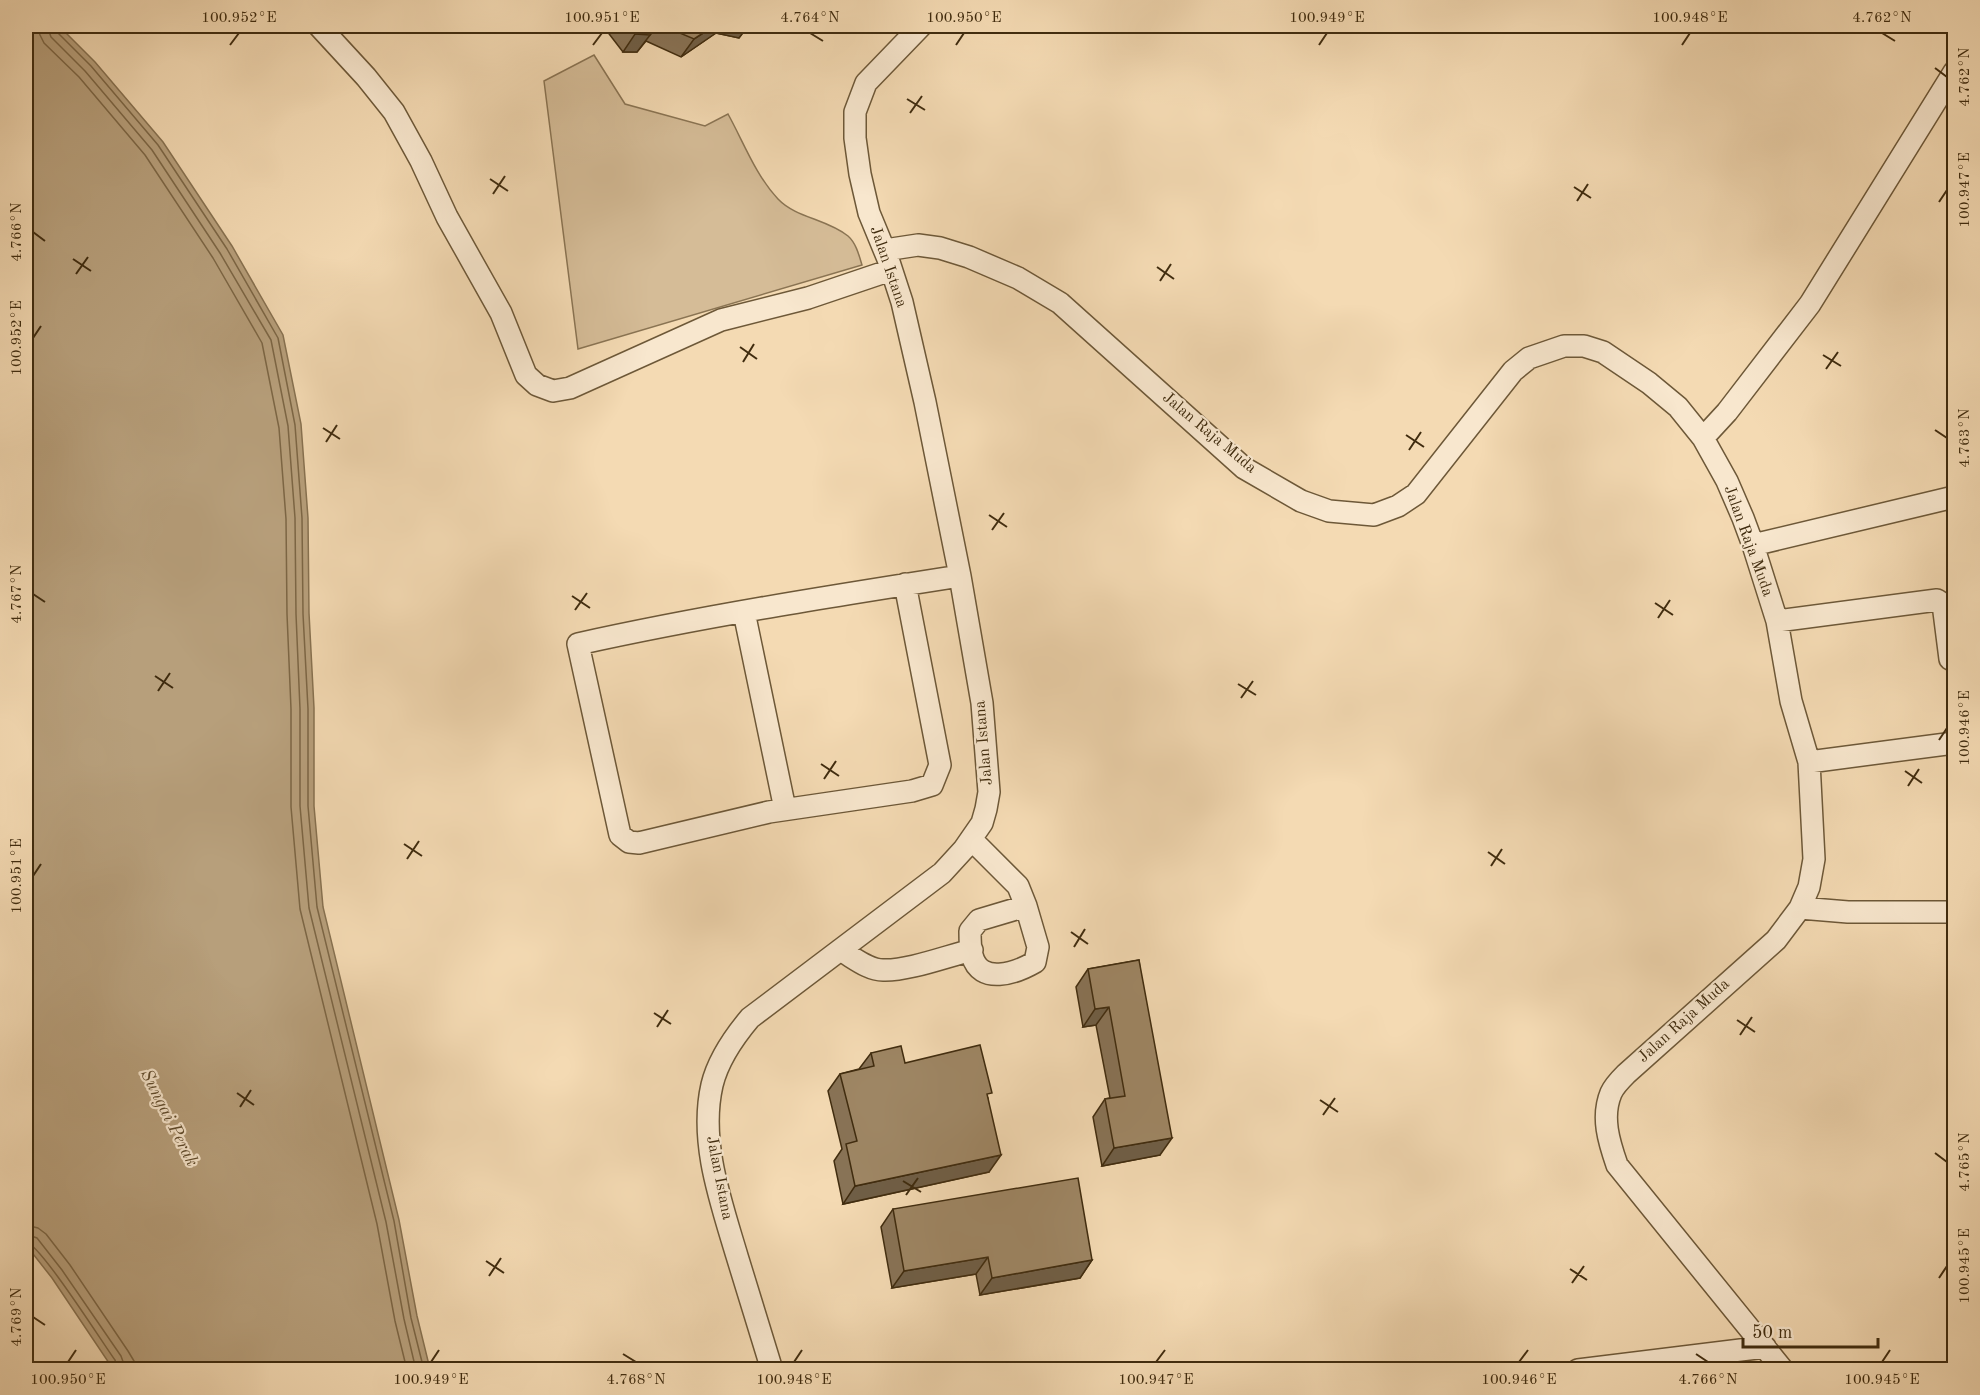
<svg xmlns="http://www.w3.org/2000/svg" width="1980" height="1395" viewBox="0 0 1980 1395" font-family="'Old Standard TT',serif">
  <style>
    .green { fill: #d5bc97; stroke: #8a7453; stroke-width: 1.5 }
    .water { fill: #b79f7b; stroke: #877150; stroke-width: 1.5 }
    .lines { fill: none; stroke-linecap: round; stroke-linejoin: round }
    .shore { stroke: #7c6645; stroke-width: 1.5 }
    .minor-casing { stroke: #6d5838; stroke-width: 24 }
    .minor { stroke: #f8e7ce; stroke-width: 21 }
    .wall { fill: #887356; stroke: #402c0f; stroke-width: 1.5 }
    .shaded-wall { fill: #6f5e46; stroke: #402c0f; stroke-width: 1.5 }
    .building { fill: #9e8664; stroke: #402c0f; stroke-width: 1.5 }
    .ticks { fill: none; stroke: #402c0f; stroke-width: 2 }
    .labels { text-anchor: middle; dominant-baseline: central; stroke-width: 4.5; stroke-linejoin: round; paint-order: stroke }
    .street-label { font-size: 16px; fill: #402c0f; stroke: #f8e7ce }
    .water-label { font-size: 18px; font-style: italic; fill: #5e492a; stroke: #f8e7ce }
    .neatline { fill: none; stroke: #402c0f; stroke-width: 2 }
    .ticks-label { font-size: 15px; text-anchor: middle; fill: #402c0f }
  </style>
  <rect width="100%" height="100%" fill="#f4dab3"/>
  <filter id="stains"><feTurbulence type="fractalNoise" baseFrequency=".00333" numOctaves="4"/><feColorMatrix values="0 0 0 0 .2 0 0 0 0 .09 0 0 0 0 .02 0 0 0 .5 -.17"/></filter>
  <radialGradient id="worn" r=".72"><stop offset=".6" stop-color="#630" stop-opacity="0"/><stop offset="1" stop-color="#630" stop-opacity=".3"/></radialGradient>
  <path class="green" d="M594 55 625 104 705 126 728 114C743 141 756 176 778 199 796 218 827 219 848 236 856 243 859 255 862 265L578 349 544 81Z"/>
  <path class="water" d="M26 26H59L95 62 163 142 232 246 283 335 301 424 308 518 309 613 314 708V806L323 907 399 1220 417 1316 430 1369H113L52 1278 26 1245Z"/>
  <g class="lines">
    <path class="shore" d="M38 26 40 35 44 43 79 77 145 155 213 258 262 343 279 428 286 519 287 614 291 709V807L300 909 377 1224 395 1321 407 1370
      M47 26 51 37 85 71 152 150 220 253 271 340 288 426 295 518 296 614 300 709V806L309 908 386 1222 404 1319 416 1370
      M55 26 57 32 91 66 158 145 227 249 278 338 295 425 302 518 303 614 308 709V806L317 907 394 1221 411 1318 424 1370
      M26 1225 38 1228 46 1234 70 1265 128 1351 134 1361 135 1370
      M26 1234 37 1238 62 1270 121 1356 126 1370
      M26 1242C40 1244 102 1342 115 1360L118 1370"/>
    <defs>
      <path id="minor" d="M319 26 366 77 394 112 421 161 447 217 501 313 526 375 537 385 553 391 570 388 721 320 808 298 891 270
        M885 250 918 245 940 248 969 257 1018 278 1060 303 1244 468 1301 501 1329 511 1374 515 1398 506 1416 494 1513 371 1529 358 1564 346H1584L1603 352 1649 383 1678 407 1703 438 1727 481 1743 518 1753 545 1777 621 1791 701 1809 762 1814 859 1809 887 1800 908 1776 940 1626 1074C1621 1079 1614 1086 1611 1093 1601 1117 1609 1142 1617 1165L1783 1370
        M1703 438 1727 412 1810 304 1954 72
        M1753 545 1954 497
        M905 584 940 765 932 785 912 791 769 812 639 843 629 842 620 835 578 644C704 616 833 596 960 576
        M744 612 785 809
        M1777 621 1937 600 1943 604 1950 659
        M1809 762 1954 743
        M971 839 1018 886 1026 906 1038 947 1035 962C1016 973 980 986 972 955 970 948 970 939 970 931L979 920 1026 906
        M1800 908 1848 912H1954
        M840 950C853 957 868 970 883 970 908 971 947 956 972 950
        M772 1370C760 1332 749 1294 737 1256 721 1202 699 1142 712 1085 718 1060 734 1037 750 1018L942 873 964 849 982 823 986 809 989 792 982 703 960 576 925 402 902 302 888 259 869 213 860 174 855 138V112L866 83 921 26
        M1578 1370 1765 1347"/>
    </defs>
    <use href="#minor" class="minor-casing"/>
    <use href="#minor" class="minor"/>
  </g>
  <path class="wall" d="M603 26H748L739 38 716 33 681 57 646 41 637 52H623Z
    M1139 960 1160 1155 1102 1166 1093 1117 1105 1099 1110 1098 1096 1025 1083 1027 1076 987 1088 969Z
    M871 1053 905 1063 988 1098 989 1172 843 1204 834 1161 842 1149 828 1091 840 1074 859 1069Z
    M893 1209 1092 1260 1080 1278 980 1295 976 1274 892 1288 881 1227Z"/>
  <path class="shaded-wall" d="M657 26 637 52H623L635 34Z
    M714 26H748L739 38 716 33 681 57 694 39Z
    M1109 1007 1096 1025 1083 1027 1095 1009Z
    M1172 1138 1160 1155 1102 1166 1114 1148Z
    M1001 1155 989 1172 843 1204 855 1186Z
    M988 1257 976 1274 892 1288 904 1271Z
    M1092 1260 1080 1278 980 1295 992 1278Z"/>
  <path class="building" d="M628 26H657L650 35 635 34Z
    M663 26H714L694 39Z
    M1139 960 1172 1138 1114 1148 1105 1099 1125 1096 1109 1007 1095 1009 1088 969Z
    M980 1045 992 1093 987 1094 1001 1155 855 1186 846 1144 857 1141 840 1074 874 1066 871 1053 901 1046 905 1063Z
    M1078 1178 1092 1260 992 1278 988 1257 904 1271 893 1209Z"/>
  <path class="ticks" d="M810 33 823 41M1882 33 1895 41M230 45 239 33M593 45 602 33M956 45 964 33M1319 45 1327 33M1682 45 1690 33M1935 68 1947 77M907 99 925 110M910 113 922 96M490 179 508 191M1574 187 1591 198M493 194 505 176M1577 201 1588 184M1939 202 1947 190M33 232 45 241M73 259 91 271M1157 267 1174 279M76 274 88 257M1160 281 1171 264M33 338 41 326M740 347 757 359M1823 355 1841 366M743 362 754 344M1826 369 1838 352M323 428 340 439M1935 430 1947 438M1406 435 1424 447M326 442 337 425M1409 450 1421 432M989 515 1007 527M992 530 1004 513M33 594 45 602M572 596 590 608M1655 603 1673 615M575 610 587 593M1658 618 1670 600M155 676 173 688M1238 684 1256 695M158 691 170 673M1241 698 1253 681M1939 740 1947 728M821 764 839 776M1905 771 1922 783M824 779 836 761M1908 786 1919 769M404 844 422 856M1488 852 1505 864M407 859 419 841M1491 866 1502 849M33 876 41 864M1071 932 1088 944M1074 947 1085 929M654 1013 671 1024M1737 1020 1755 1032M657 1027 668 1010M1740 1035 1752 1017M237 1093 254 1105M1320 1100 1338 1112M240 1107 251 1090M1323 1115 1335 1098M1935 1153 1947 1162M903 1181 921 1192M906 1195 918 1178M486 1261 504 1273M1570 1269 1587 1280M489 1276 501 1258M1939 1278 1947 1266M1572 1283 1584 1266M33 1317 45 1325M623 1354 636 1362M1696 1354 1708 1362M68 1362 76 1350M431 1362 439 1350M794 1362 802 1350M1156 1362 1165 1350M1519 1362 1528 1350M1882 1362 1890 1350"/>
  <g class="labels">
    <g class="street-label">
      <text transform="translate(888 267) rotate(71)">Jalan Istana</text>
      <text transform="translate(1209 433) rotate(40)">Jalan Raja Muda</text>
      <text transform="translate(1748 541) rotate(70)">Jalan Raja Muda</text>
      <text transform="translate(984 743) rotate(-95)">Jalan Istana</text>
      <text transform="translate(1684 1021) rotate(-42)">Jalan Raja Muda</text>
      <text transform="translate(719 1178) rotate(79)">Jalan Istana</text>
    </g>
    <g class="water-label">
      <text transform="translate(169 1118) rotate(63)">Sungai Perak</text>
    </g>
  </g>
  <rect width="1980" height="1395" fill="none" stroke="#f4dab3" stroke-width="66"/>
  <path d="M1743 1338v9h135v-9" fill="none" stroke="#402c0f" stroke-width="3"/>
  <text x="1752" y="1338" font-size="18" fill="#402c0f" stroke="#f8e7ce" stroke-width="4.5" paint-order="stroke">50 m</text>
  <rect x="33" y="33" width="1914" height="1329" class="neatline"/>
  <g class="ticks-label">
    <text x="239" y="22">100.952°E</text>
    <text x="602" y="22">100.951°E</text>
    <text x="810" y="22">4.764°N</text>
    <text x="964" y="22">100.950°E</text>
    <text x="1327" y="22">100.949°E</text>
    <text x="1690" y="22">100.948°E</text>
    <text x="1882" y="22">4.762°N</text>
    <text transform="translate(1964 77) rotate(-90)" y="5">4.762°N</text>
    <text transform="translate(1964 190) rotate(-90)" y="5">100.947°E</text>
    <text transform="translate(16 232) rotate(-90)" y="5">4.766°N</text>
    <text transform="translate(16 338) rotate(-90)" y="5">100.952°E</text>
    <text transform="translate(1964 438) rotate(-90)" y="5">4.763°N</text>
    <text transform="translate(16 594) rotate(-90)" y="5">4.767°N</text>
    <text transform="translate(1964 728) rotate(-90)" y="5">100.946°E</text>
    <text transform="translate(16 876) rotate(-90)" y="5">100.951°E</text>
    <text transform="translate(1964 1162) rotate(-90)" y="5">4.765°N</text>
    <text transform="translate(1964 1266) rotate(-90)" y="5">100.945°E</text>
    <text transform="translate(16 1317) rotate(-90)" y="5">4.769°N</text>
    <text x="68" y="1384">100.950°E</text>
    <text x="431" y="1384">100.949°E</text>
    <text x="636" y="1384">4.768°N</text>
    <text x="794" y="1384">100.948°E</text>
    <text x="1156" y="1384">100.947°E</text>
    <text x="1519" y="1384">100.946°E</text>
    <text x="1708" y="1384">4.766°N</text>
    <text x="1882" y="1384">100.945°E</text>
  </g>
  <rect width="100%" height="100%" filter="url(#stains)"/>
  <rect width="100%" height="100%" fill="url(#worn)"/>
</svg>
